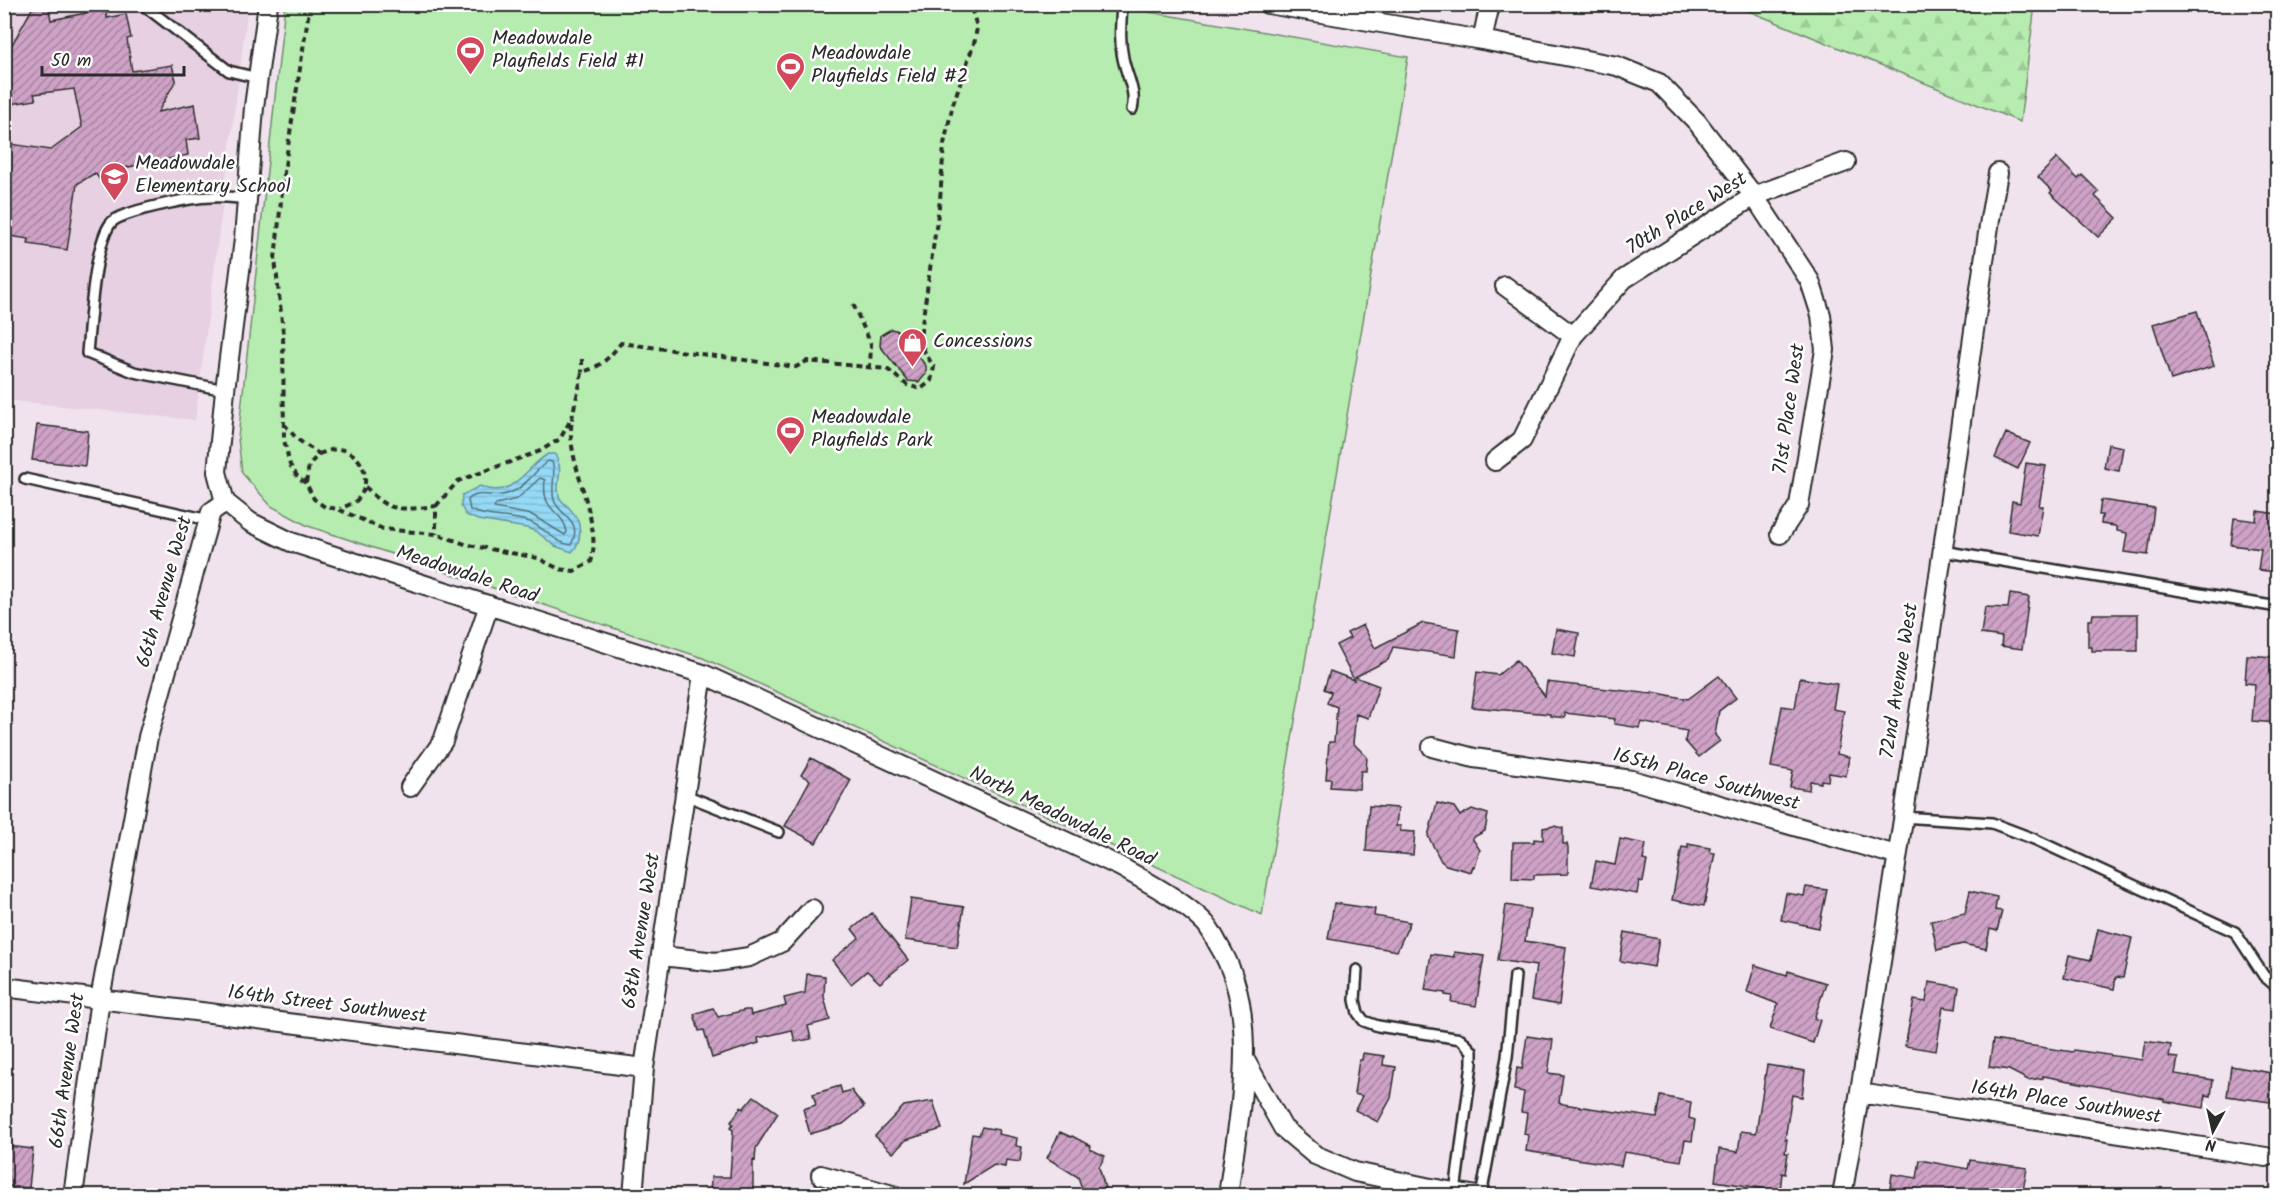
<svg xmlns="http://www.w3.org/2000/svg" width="2282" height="1200" viewBox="0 0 2282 1200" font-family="Kalam,sans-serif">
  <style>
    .built { fill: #e6d0e2 }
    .forest { fill: url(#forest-firs); stroke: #708c6d; stroke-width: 1.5 }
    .pitch { fill: #b6ecaf; stroke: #708c6d; stroke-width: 1.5 }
    .water { fill: url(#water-rules); stroke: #6a93a5; stroke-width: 1.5 }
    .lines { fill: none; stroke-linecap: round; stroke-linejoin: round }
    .shore { stroke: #55717c; stroke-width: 1.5 }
    .building { fill: url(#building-hatch); stroke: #2b2b2b; stroke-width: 1.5 }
    .lane-casing { stroke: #2b2b2b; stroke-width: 14 }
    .street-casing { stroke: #2b2b2b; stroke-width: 22 }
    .path { stroke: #2b2b2b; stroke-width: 4; stroke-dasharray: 6 4.5; stroke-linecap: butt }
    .lane { stroke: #fff; stroke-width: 9 }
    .street { stroke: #fff; stroke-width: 18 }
    .labels { text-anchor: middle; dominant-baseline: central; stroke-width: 5; stroke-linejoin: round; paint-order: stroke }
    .poi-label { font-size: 20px; fill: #2b2b2b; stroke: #fff; text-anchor: start }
    .street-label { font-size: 20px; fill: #2b2b2b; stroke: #fff }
  </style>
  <defs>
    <pattern id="forest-firs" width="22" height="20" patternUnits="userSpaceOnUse" patternTransform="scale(1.5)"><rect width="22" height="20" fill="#b6ecaf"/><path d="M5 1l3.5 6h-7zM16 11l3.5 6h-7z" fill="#9dcb97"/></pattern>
    <pattern id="water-rules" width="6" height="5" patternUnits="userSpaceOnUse" patternTransform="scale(1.5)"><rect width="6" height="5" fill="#94d9f6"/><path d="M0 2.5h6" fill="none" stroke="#80bad3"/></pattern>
    <pattern id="building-hatch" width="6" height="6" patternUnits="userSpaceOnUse" patternTransform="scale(1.5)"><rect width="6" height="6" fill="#cea2c6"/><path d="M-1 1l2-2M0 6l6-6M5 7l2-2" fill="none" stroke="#a784a1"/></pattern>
  </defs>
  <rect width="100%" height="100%" fill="#f0e3ee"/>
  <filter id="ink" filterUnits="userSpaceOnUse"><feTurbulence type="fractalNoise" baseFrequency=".0167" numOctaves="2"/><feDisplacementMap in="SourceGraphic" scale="12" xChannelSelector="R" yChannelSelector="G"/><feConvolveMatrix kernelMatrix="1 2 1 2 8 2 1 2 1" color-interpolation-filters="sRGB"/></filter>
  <g filter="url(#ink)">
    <path class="built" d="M5 5H248L195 420 5 400Z"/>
    <path class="forest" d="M1734 5H2035L2020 122Z"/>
    <path class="pitch" d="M285 5H1109L1408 57 1262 915 703 658 308 526 271 506 242 473 238 438Z"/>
    <path class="water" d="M548 454H555C565 473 555 479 559 496 561 502 567 505 571 510 582 522 583 540 572 552L555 546 537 532 527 528 478 520 466 515 461 506 462 495 480 486C513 501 524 468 548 454Z"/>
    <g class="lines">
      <path class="shore" d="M548 461 552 462C557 474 550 487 554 500 559 516 584 519 571 545 555 543 545 528 530 522 511 515 489 519 470 510L468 500C480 488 494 501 512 492 527 486 535 470 548 461Z
        M540 478 545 480C541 514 563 509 567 532L565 535 532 515 494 508 496 504 517 499Z"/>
    </g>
    <path class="building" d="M48 4 51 20 106 9 107 18 126 14 131 38 127 39 132 71 172 65 176 80 158 112 195 104 200 138 186 140 188 155 114 170 100 180 95 173 77 184 67 250 28 244 29 239 4 235V143L51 150 82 127 74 89 34 94 36 100 4 105V59L33 7Z
      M2057 158 2078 179 2082 175 2099 192 2095 196 2117 218 2098 237 2050 193 2052 191 2038 177Z
      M2197 311 2214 366 2171 380 2153 324Z
      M891 329 899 331 926 366V374L919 382 908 381 880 346 881 335Z
      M37 425 88 431 85 466 32 460Z
      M2006 433 2030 443 2018 469 1995 458Z
      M2108 444 2123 447 2119 471 2104 468Z
      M2026 463 2046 466 2039 506H2043L2038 536 2008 531 2012 501 2020 503Z
      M2101 500 2154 508 2148 555 2124 552 2127 533 2117 531V528L2115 526 2101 524 2102 515H2099Z
      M2257 511 2277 514V572L2258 570 2261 549 2231 545 2234 518 2256 521Z
      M2010 594 2029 597 2022 649 2001 646 2002 637 1981 634 1985 607 2008 608Z
      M2093 614H2138V651H2092V647H2088V620H2092Z
      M1423 623 1459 629 1456 656 1393 647 1388 660 1355 677 1379 686 1368 718 1356 714 1353 743 1367 757 1366 771H1361L1359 789 1330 787 1331 779H1326L1329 742H1334L1337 707 1327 703 1331 692 1324 689 1330 671 1354 680 1336 645 1350 638 1347 633 1363 625 1375 648Z
      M1556 629 1579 633 1575 657 1552 653Z
      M2247 655 2273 657 2272 671H2277V723L2252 721 2255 684 2245 683Z
      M1516 660 1545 696 1547 682 1652 694V692L1688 699 1719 676 1736 698 1719 711 1715 735 1720 741 1699 757 1685 741 1687 731 1641 722 1639 728 1614 724 1615 719 1565 713V718L1550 716V714L1472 707 1477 672 1498 675Z
      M1800 678 1837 684 1833 709 1844 711 1837 754 1849 757 1846 776 1829 773 1828 781 1821 780V783L1810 781 1809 790 1790 787 1793 771 1771 767 1782 706 1795 708Z
      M811 758 851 780 816 843 785 826 810 780 801 775Z
      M1437 803 1454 807 1460 816 1472 809 1488 814 1485 831 1472 838 1480 850 1475 867 1473 866 1471 872 1446 865 1441 861 1428 836Z
      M1369 806 1398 808 1396 826H1401L1400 831 1415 832 1413 855 1366 851Z
      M1554 826 1563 828V844H1567L1568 847V874L1534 875V879L1512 878 1513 842H1534V839L1543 840V828Z
      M1620 839 1646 844 1643 860 1647 861 1643 882 1639 881 1637 894 1591 886 1596 861 1615 865Z
      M1688 844 1710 848 1709 852 1715 853 1704 906 1672 900 1682 847 1688 848Z
      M1806 887 1827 890 1819 928 1781 920 1786 893 1804 896Z
      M1970 891 1997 897 1995 910 2002 911 1997 931 1990 929 1986 949 1963 944 1937 950 1931 921 1965 913Z
      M911 899 964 907 957 947 905 940Z
      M1334 903 1375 909 1374 916 1410 922 1397 951 1328 939Z
      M1506 905 1530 909 1525 941 1566 947 1559 1005 1531 1000 1536 966 1498 960Z
      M872 913 908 960 880 983 867 971 851 984 832 960 859 938 852 929Z
      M2098 929 2132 938 2123 978 2116 977 2114 989 2064 978 2069 955 2091 960Z
      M1625 932 1659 939 1654 967 1620 961Z
      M1454 952 1484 956 1476 1006 1451 1002 1452 996 1445 995V993L1425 990 1431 954 1454 957Z
      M1755 965 1787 975 1788 971 1826 983 1814 1019 1820 1020 1813 1043 1770 1029 1778 1004 1747 992Z
      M807 974 825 976 824 997 830 1020 808 1026 811 1039 795 1042 792 1030 758 1038 759 1043 712 1058 704 1030 699 1031 694 1014 713 1008 718 1017 745 1010H750L751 1015 786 1006 784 998 805 993Z
      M1929 982 1959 987 1956 1009 1943 1007 1936 1051 1905 1046 1914 1000 1926 1002Z
      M1527 1036 1553 1040 1548 1073 1563 1075 1559 1102 1563 1104 1657 1118 1661 1096 1691 1102 1689 1118 1695 1120 1692 1141 1685 1140 1681 1161 1624 1152 1621 1166 1526 1151 1528 1135 1524 1134 1527 1113 1521 1112 1524 1092 1514 1090 1517 1068 1522 1069Z
      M1993 1040 2073 1052 2074 1050 2142 1060 2145 1041 2171 1045 2169 1057 2178 1058 2175 1074 2213 1080 2211 1096 2206 1095 2204 1108 2164 1101V1099L2049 1077 2043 1076V1078L2028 1080 2009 1070 1989 1067Z
      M1363 1053 1384 1056 1383 1065 1396 1067 1391 1098 1378 1122 1355 1110 1362 1096 1354 1094 1359 1060H1362Z
      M1767 1065 1805 1071 1802 1097 1792 1095 1785 1139H1787L1785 1153H1788L1785 1174 1782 1173 1780 1191 1715 1181 1719 1149 1738 1152 1741 1131 1756 1133Z
      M2231 1066 2277 1074V1103L2227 1096Z
      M840 1086 842 1093 851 1090 864 1107 843 1124 810 1134 803 1109 816 1105 813 1094Z
      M754 1096 778 1113 756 1148 755 1161 753 1160V1193L751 1196H710L711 1177H730L733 1130 730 1128 733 1124 731 1122 741 1107 743 1109Z
      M933 1101 942 1129 906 1140 893 1153 875 1136 904 1106Z
      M982 1127 999 1130 998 1134 1017 1138 1016 1146 1022 1147 1020 1162 1006 1160 1005 1167 994 1165 964 1184 972 1134 979 1135Z
      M1060 1132 1071 1137 1072 1136 1091 1146 1090 1149 1105 1156 1099 1167 1105 1188 1084 1194 1078 1177 1047 1158Z
      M8 1146 33 1149 29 1188 4 1186Z
      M1920 1160 1968 1169 1970 1160 2027 1168 2022 1196H1984L1946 1189 1945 1196H1889L1892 1174 1917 1178Z"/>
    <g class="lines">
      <defs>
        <path id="lane" d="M142 4 229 71 258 78
          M1122 4C1121 22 1119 40 1123 58 1126 75 1137 92 1132 109
          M225 390 134 372 87 353C90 323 94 244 111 223 120 211 195 197 211 197 224 196 236 198 248 199
          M25 479 209 520
          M1942 551 2278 607
          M685 795 779 832
          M1902 817 1992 823 2034 839 2235 932 2264 976 2278 988
          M1357 970 1355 1000 1358 1013 1364 1021 1378 1026 1461 1039 1472 1051V1064L1455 1192
          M1481 1196 1507 1057 1515 976"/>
        <path id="street" d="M1268 4 1482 40 1617 66 1659 83 1697 122 1754 196 1810 281 1821 315 1825 350 1799 505 1780 534
          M1482 40 1490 4
          M1505 286 1573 336
          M1495 461 1522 440 1573 336 1624 279 1754 196 1846 162
          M225 502 250 522 291 542 703 674 1119 866C1147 882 1179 898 1203 921 1210 927 1214 937 1218 944 1263 1016 1238 1117 1228 1196
          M225 502 217 472 225 390 244 239 254 107 268 4
          M1432 747 1474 758 1632 780 1896 855
          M410 787 443 741 489 605
          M662 956 716 962 749 957 782 942 812 909
          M4 987 644 1068
          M1245 1060 1283 1128 1315 1155 1355 1172 1426 1187 1477 1196
          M1860 1093 2266 1157
          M821 1175 896 1196
          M73 1196 100 999 148 737 211 512 225 502
          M633 1196 644 1068 703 674
          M1842 1196C1899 871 1943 545 1990 219L1998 173"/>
      </defs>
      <use href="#lane" class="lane-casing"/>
      <use href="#street" class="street-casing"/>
      <path class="path" d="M310 4 284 172 275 259 283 331 284 440 290 465 299 479 306 483 314 499 325 507 338 509 383 529 436 534 468 545 538 558 559 569 574 571 591 562C602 526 573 475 571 436 570 414 579 394 582 372 601 367 609 358 621 343L796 367 807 361 887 369 907 385 921 389 931 381 934 367 925 353 920 338 940 200 944 144 953 104 975 40 977 27 970 4
        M1082 4 1110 11
        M853 304 871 344 870 367
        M582 359V372
        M284 424 297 439 319 454 309 465 306 483
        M319 454C325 452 332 449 338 449 363 451 374 482 357 500 353 504 345 506 340 509
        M365 487C371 491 373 496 379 500 394 513 418 508 436 506V534
        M436 506 458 481 540 451 560 439 570 421"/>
      <use href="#lane" class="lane"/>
      <use href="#street" class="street"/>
    </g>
  </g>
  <defs>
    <symbol id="stadium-pin" viewBox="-11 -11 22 30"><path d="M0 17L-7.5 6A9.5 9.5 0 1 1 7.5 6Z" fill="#d1495b" stroke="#fff"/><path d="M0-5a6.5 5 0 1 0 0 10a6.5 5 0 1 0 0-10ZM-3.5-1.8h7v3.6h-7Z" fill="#fff"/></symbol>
    <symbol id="school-pin" viewBox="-11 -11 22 30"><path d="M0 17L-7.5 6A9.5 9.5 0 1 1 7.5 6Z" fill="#d1495b" stroke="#fff"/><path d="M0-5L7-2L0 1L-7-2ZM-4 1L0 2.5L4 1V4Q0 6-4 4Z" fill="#fff"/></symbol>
    <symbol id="shop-pin" viewBox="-11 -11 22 30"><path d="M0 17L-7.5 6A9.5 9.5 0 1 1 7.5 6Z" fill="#d1495b" stroke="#fff"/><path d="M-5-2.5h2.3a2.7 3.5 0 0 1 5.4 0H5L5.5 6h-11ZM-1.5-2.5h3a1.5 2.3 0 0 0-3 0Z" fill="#fff"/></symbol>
  </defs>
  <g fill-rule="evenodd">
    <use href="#stadium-pin" x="454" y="34" width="33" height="45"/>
    <use href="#stadium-pin" x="774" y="50" width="33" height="45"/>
    <use href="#school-pin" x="98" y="160" width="33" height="45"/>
    <use href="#shop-pin" x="896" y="326" width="33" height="45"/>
    <use href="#stadium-pin" x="774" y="414" width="33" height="45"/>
  </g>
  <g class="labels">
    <g class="poi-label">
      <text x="492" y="39">Meadowdale<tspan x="492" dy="23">Playfields Field #1</tspan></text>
      <text x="811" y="54">Meadowdale<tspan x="811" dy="23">Playfields Field #2</tspan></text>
      <text x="135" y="164">Meadowdale<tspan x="135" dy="23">Elementary School</tspan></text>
      <text x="933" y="342">Concessions</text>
      <text x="811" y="418">Meadowdale<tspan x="811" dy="23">Playfields Park</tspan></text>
    </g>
    <g class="street-label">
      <text transform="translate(1687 214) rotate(-32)">70th Place West</text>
      <text transform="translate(1790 409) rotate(-82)">71st Place West</text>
      <text transform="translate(467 575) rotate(18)">Meadowdale Road</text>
      <text transform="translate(165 592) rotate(-74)">66th Avenue West</text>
      <text transform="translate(1900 681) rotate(-81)">72nd Avenue West</text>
      <text transform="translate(1706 780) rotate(15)">165th Place Southwest</text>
      <text transform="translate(1062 817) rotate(26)">North Meadowdale Road</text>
      <text transform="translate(642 931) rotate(-81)">68th Avenue West</text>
      <text transform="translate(327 1005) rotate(7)">164th Street Southwest</text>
      <text transform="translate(68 1071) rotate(-82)">66th Avenue West</text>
      <text transform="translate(2066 1103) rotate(9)">164th Place Southwest</text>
    </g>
  </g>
  <rect width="2282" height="1200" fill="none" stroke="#fff" stroke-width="24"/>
  <rect x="12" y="12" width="2258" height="1176" fill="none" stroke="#2b2b2b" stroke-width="2" filter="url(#ink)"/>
  <g transform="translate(2213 1131) rotate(188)" stroke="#ffffff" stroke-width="4.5" paint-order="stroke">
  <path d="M0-4.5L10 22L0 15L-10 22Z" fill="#2b2b2b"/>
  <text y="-9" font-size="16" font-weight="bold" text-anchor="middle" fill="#2b2b2b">N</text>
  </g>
  <path d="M42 66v9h142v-9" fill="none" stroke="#2b2b2b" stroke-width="3"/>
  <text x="51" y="66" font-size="18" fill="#2b2b2b" stroke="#ffffff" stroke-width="4.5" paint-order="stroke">50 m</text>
</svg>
